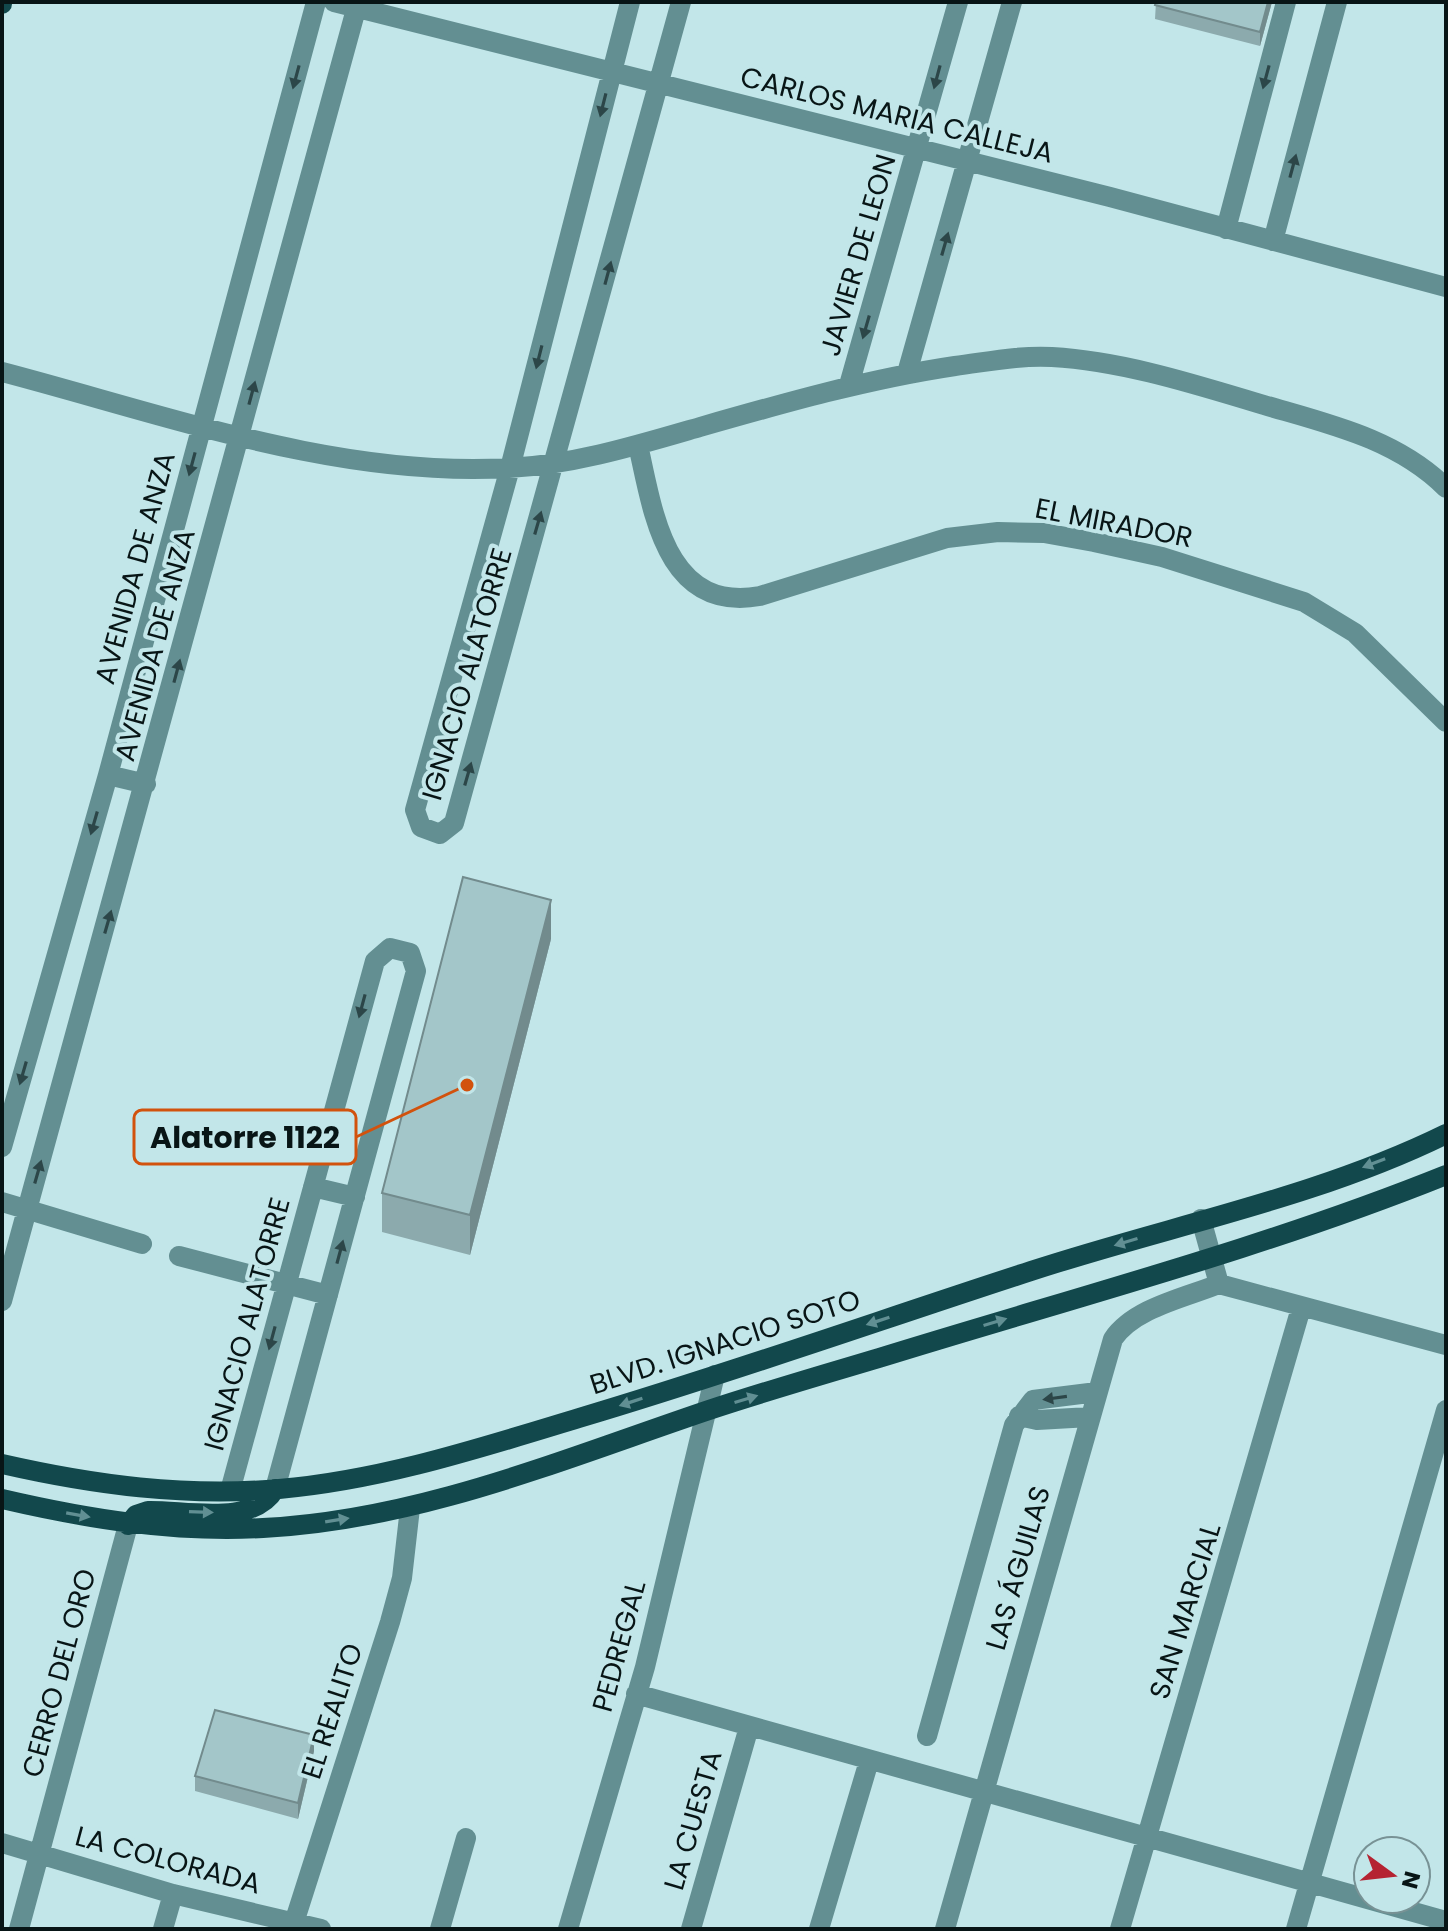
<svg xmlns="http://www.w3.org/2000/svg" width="1448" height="1931" viewBox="0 0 1448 1931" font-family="Poppins,sans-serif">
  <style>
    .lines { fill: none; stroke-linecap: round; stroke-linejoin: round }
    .minor { stroke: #638f92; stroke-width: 20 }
    .primary { stroke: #12484c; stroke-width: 20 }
    .wall { fill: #8caaad }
    .shaded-wall { fill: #728b8d }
    .building { fill: #a3c6c9; stroke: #728b8d; stroke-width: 2 }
    .oneway { fill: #2c4648 }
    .oneway2 { fill: #618f93 }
    .labels { text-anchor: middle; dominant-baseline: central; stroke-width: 8; stroke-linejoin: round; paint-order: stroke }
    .street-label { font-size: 28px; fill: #081516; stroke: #c2e6e9 }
    .leader { fill: none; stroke: #d2520d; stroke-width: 3 }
    .callout-dot { fill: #d2520d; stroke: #c2e6e9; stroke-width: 3 }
    .callout { fill: #c2e6e9; stroke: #d2520d; stroke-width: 3 }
    .callout-label { font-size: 30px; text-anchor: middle; font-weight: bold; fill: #081516 }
  </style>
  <rect width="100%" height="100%" fill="#c2e6e9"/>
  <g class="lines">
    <path class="minor" d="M334 2 1110 197 1446 287
      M630 2 510 468 415 810 421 827 440 834 454 823 681 2
      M1226 229 1286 2
      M1273 241 1337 2
      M2 372C166 415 338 478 509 468 573 465 638 445 700 427 784 403 868 379 955 366 987 362 1020 355 1052 357 1123 361 1197 385 1264 405 1329 424 1397 439 1446 488
      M907 373 1012 2
      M849 385 958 2
      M638 445C653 511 665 613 760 596L947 538 998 532 1044 533 1094 542 1162 557 1304 602 1355 633 1446 722
      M108 775 146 784
      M2 1147 108 775 316 2
      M313 1187 355 1197
      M2 1202 142 1244
      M1201 1219 1219 1284
      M179 1256 328 1295
      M1219 1284 1446 1345
      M2 1301 358 2
      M1019 1416 1037 1420 1090 1417
      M230 1491 375 961 390 948 410 953 416 971 275 1489
      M636 1694 1446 1921
      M927 1736 1014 1425 1033 1400 1097 1392
      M2 1843 173 1894 321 1929
      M19 1929 128 1525
      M163 1929 173 1894
      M292 1929 390 1622 402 1578 410 1508
      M440 1929 466 1838
      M568 1929 645 1667 715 1375
      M691 1929 749 1727
      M819 1929 869 1761
      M945 1929 1113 1339C1134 1308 1184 1298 1219 1284
      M1120 1929 1301 1308
      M1296 1929 1446 1410"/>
    <path class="primary" d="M2 4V2
      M2 1464C94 1485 185 1497 279 1489 382 1480 480 1448 579 1418 731 1373 880 1320 1031 1271 1168 1226 1316 1198 1446 1134
      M2 1499C88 1519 174 1533 263 1528 418 1520 561 1460 706 1411 763 1392 822 1375 879 1358 1069 1299 1262 1249 1446 1175
      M128 1525 136 1515 148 1511C185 1510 253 1527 275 1489"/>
  </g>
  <path class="wall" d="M1156 2H1272L1260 46 1155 19Z
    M551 939 470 1255 382 1232V1193Z
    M314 1751 298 1819 195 1791V1776Z"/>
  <path class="shaded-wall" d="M1268 2H1272L1260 46V32Z
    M551 900V939L470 1255V1215Z
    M314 1735V1751L298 1819V1803Z"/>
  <path class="building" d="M1156 2H1268L1260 32 1155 5Z
    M463 877 551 900 470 1215 382 1193Z
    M215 1710 314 1735 298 1803 195 1776Z"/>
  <defs><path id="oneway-solid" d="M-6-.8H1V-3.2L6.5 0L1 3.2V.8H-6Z" transform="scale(2)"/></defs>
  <g class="oneway">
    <use href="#oneway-solid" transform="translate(296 77) rotate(105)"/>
    <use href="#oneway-solid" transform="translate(937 77) rotate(105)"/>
    <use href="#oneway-solid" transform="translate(1266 77) rotate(105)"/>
    <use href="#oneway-solid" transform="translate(603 105) rotate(104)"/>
    <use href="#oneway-solid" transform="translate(1293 166) rotate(-75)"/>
    <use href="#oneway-solid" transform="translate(945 244) rotate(-74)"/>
    <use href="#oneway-solid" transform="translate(608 273) rotate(-75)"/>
    <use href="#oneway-solid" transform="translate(866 327) rotate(106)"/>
    <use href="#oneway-solid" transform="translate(539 357) rotate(104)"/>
    <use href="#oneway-solid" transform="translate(252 393) rotate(-75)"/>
    <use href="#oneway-solid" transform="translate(192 464) rotate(105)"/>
    <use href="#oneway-solid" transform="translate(538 523) rotate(-74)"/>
    <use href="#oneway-solid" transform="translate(177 671) rotate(-75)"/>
    <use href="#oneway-solid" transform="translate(468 774) rotate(-74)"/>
    <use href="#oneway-solid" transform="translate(94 823) rotate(106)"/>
    <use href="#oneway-solid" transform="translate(108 922) rotate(-74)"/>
    <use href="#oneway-solid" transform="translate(362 1006) rotate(105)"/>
    <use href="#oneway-solid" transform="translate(23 1073) rotate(106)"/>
    <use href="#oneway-solid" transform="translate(38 1172) rotate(-74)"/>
    <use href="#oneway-solid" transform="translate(340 1252) rotate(-75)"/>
    <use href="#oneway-solid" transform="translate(272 1338) rotate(105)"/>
    <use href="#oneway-solid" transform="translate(1055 1398) rotate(172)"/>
  </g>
  <g class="oneway2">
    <use href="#oneway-solid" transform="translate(1374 1163) rotate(159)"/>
    <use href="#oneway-solid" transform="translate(1126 1242) rotate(163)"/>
    <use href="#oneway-solid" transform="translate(878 1321) rotate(162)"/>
    <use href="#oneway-solid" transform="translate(995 1322) rotate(-17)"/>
    <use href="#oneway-solid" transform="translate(746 1399) rotate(-17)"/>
    <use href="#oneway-solid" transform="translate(631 1402) rotate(162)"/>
    <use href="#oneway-solid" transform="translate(201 1512) rotate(2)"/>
    <use href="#oneway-solid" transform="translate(78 1515) rotate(10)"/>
    <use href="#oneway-solid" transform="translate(337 1520) rotate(-9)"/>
  </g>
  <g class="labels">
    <g class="street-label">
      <text transform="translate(897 115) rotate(14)">CARLOS MARIA CALLEJA</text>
      <text transform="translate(858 255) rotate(-74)">JAVIER DE LEON</text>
      <text transform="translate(1114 523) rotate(11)">EL MIRADOR</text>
      <text transform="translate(135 568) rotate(-75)">AVENIDA DE ANZA</text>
      <text transform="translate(155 645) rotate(-75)">AVENIDA DE ANZA</text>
      <text transform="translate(467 674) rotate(-74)">IGNACIO ALATORRE</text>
      <text transform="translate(247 1324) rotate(-75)">IGNACIO ALATORRE</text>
      <text transform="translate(725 1342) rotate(-18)">BLVD. IGNACIO SOTO</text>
      <text transform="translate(1018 1568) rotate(-74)">LAS ÁGUILAS</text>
      <text transform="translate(1185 1611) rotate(-73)">SAN MARCIAL</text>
      <text transform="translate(619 1646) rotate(-75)">PEDREGAL</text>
      <text transform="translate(59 1673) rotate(-75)">CERRO DEL ORO</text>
      <text transform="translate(332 1711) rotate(-72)">EL REALITO</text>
      <text transform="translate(693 1820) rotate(-74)">LA CUESTA</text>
      <text transform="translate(168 1860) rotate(15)">LA COLORADA</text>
    </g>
  </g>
  <path class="leader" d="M467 1085L356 1137"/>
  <circle class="callout-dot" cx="467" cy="1085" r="8"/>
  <rect class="callout" x="134" y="1110" width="222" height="54" rx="8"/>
  <g class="callout-label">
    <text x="245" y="1148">Alatorre 1122</text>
  </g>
  <rect width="1448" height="1931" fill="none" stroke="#081516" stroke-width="8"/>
  <g transform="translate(1392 1875) rotate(105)"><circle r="38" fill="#c2e6e9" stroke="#789295" stroke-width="2"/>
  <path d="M0-6L14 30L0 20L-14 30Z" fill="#b52332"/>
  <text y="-12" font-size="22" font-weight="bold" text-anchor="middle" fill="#081516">N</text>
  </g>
</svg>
